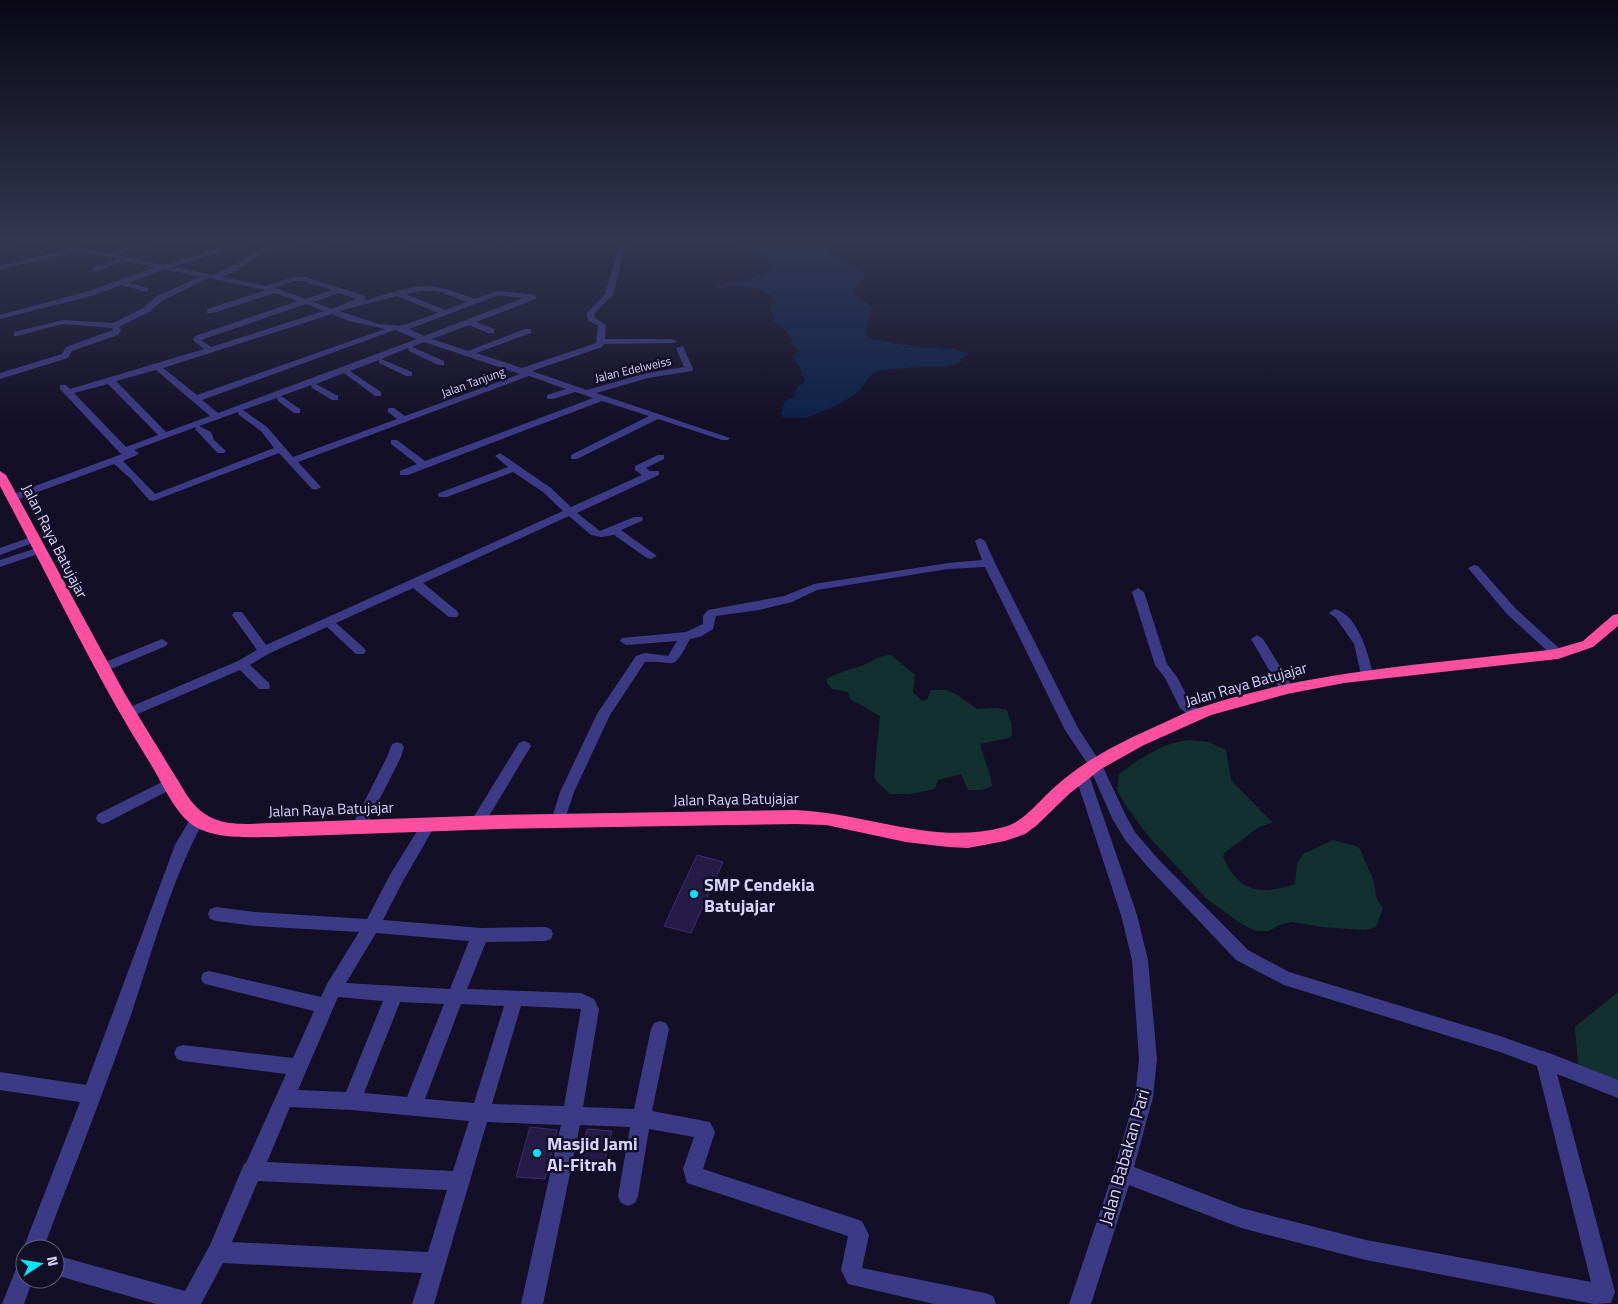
<svg xmlns="http://www.w3.org/2000/svg" width="1618" height="1304" viewBox="0 0 1618 1304" font-family="'Titillium Web',sans-serif">
  <style>
    .green { fill: #12302f }
    .water { fill: #0c2248 }
    .building { fill: #241b47; stroke: #3b2d73 }
    .lines { fill: none; stroke-linecap: round; stroke-linejoin: round }
    .minor { fill: #3d3a85; fill-rule: evenodd }
    .highway { fill: #ff4fa3; fill-rule: evenodd }
    .poi-dot { fill: #00e5ff; stroke: #130f26; stroke-width: 2 }
    .labels { text-anchor: middle; dominant-baseline: central; stroke-width: 5; stroke-linejoin: round; paint-order: stroke }
    .far-street-label { font-size: 12px; fill: #d9d4ff; stroke: #130f26 }
    .street-label { font-size: 15px; fill: #d9d4ff; stroke: #130f26 }
    .near-poi-label { font-size: 18px; font-weight: bold; fill: #d9d4ff; stroke: #130f26; text-anchor: start }
    .near-street-label { font-size: 18px; fill: #d9d4ff; stroke: #130f26 }
  </style>
  <rect width="100%" height="100%" fill="#130f26"/>
  <path class="green" d="M891 655 915 675 913 692 922 701 927 700 931 690H946L956 694 977 709 998 708 1007 710 1012 727V735L1009 738 980 744C982 752 993 782 992 786L982 790H968L961 774 938 780 935 789 910 794H890L875 780 874 776 880 716 850 699 848 692 832 689 827 683V679C838 672 850 670 861 666 874 661 876 656 891 655Z
    M1188 740 1209 742 1226 750 1231 780 1273 823C1255 826 1252 833 1238 843 1231 848 1228 848 1223 856 1238 892 1260 896 1295 884L1297 863 1303 854 1333 840 1359 847 1373 879 1377 899 1383 909 1376 927 1365 930 1322 927 1292 922 1279 925 1269 931H1256L1243 925 1207 899 1150 838 1128 809 1117 791 1119 774C1139 759 1162 743 1188 740Z
    M1618 992V1083L1578 1065 1575 1027Z"/>
  <path class="water" d="M735 243H825V248L839 260 864 273 865 279 858 283 854 291C857 301 868 300 872 309 871 318 862 329 869 339L920 347 954 349 968 354 962 358 960 363 945 367H916L877 371 872 374 858 392 838 405 806 418 783 417 781 414 785 401 794 397 796 389 805 381 801 370 793 357 799 350 791 344 793 340 781 326 774 322 775 317 770 310 771 305 777 302C764 289 746 284 729 286 723 287 719 290 714 286L764 275 772 270C772 256 747 247 735 243Z"/>
  <path class="building" d="M697 855 723 862 691 933 664 926Z
    M530 1127 557 1130 545 1179 516 1177Z
    M587 1129 612 1131 603 1169 577 1167Z"/>
  <g class="lines">
    <path class="minor" d="M0 243H18L15 245H2Z
      M46 243H57L110 254 122 246 152 243C146 248 129 247 117 255L164 265 238 243H247L246 244 173 267 213 275 232 266 257 251 285 243H294L293 244 261 253 238 270 222 277 267 286 293 277H305L365 296 366 298 363 301C386 295 413 283 437 287 450 289 462 295 475 299L498 291 536 295V299L476 322 494 329V333H488L469 325 432 339 468 351 525 329H531V333L476 353 522 368 596 343 598 326 589 321 586 314 605 294 618 250 623 243H629V246L624 251 613 295 594 314 595 318 606 325 605 339H672L676 341 675 343 604 344 602 347 532 371 587 390 647 373 684 367 676 348 683 346 693 369 692 371 648 378 596 393 730 438 728 440H722L658 419 577 459H571V455L649 416 602 401 408 475H400V471L417 464 391 444V440H397L425 461 593 398 575 392 553 399H547V395L566 389 529 376 298 462 321 487 316 490 312 489 279 453 153 501 149 500 130 478 114 464 16 500H8L7 498 8 496 122 454 120 453 60 389V385H66L70 389 204 349 193 340 195 336 298 301 275 293 213 313H207V309L266 290 209 278 163 300 149 312 119 327 121 330 118 335 72 351 68 358 0 379V373L62 354 66 347 113 330 112 328 63 324 17 336H14V332L63 320 113 323 143 308 157 296 200 277 165 269 128 283 148 288V292L121 285 95 295 0 319V315L89 291 156 267 124 261 96 272 92 270 93 268 116 259 78 251 0 270V266L69 249ZM294 281H304L332 290 306 299 275 288ZM421 291H438L467 302 445 310 405 294ZM339 293 356 299 332 309 313 302ZM499 295 523 298 424 336 409 329ZM397 296 438 313 401 326 379 324 339 311ZM306 304 324 311 211 347 201 340ZM332 314 349 321 385 329 197 395 163 368ZM395 330 417 339 218 413 202 400ZM424 342 520 374 405 416 394 408H388V412L397 419 293 457 267 427 243 410 277 398 278 401 294 413H300V409L281 396 311 385 312 388 332 400H338V396L316 384 344 373 375 396H381V392L350 371 379 360V363L406 376H412V372L381 359 408 348 409 351 438 365H444V361L412 347ZM156 370 210 416 166 432 116 381ZM108 384 158 435 126 447 74 393ZM238 412 239 415 261 431 274 448 155 494 123 461 137 455 139 453 134 450 196 427 195 429C203 437 209 445 218 453H224L226 451 214 440 211 432 199 426Z
      M313 243H321L322 244 319 246Z
      M350 243H396L394 245 407 248C403 251 390 250 386 247L387 245 363 246Z
      M490 243H497L488 249 473 246C477 242 484 246 490 243Z
      M500 453 551 488 571 507 642 475 635 470V466L658 455H664V459L646 468 650 471H659V475L577 513 600 531 634 517H642L643 519 642 521 621 530 657 556 651 559 647 558 614 535 601 537 591 535 569 516 423 583 457 611 459 614 457 617H449L413 588 336 623 364 648 366 651 364 654H356L327 627 268 654 250 665 269 683 270 686 269 689H259L240 670 133 716H123L121 713 123 710 238 661 257 650 232 615 234 612H242L266 645 563 511 543 492 513 472 447 497H439L438 495 439 493 508 467 495 456Z
      M34 536 39 539 38 541 0 555V548Z
      M980 538 985 541 995 563 1078 728 1102 765 1126 816 1135 832 1157 858 1248 950 1289 972 1500 1036 1542 1051H1544L1618 1080V1098L1557 1074 1615 1292 1611 1303 1594 1304 1366 1260 1241 1228 1129 1185 1091 1304H1069L1113 1173 1135 1097 1139 1059 1132 960 1121 915 1075 775 1077 771 1082 770 1087 771 1089 775 1137 915 1148 960 1157 1059 1153 1097 1134 1167 1241 1208 1366 1240 1591 1282 1537 1066 1500 1052 1284 985 1236 960 1147 866 1125 840 1112 818 1089 766 1065 730 985 567 948 569 817 590 792 602 759 610 716 616 713 629 700 637 690 639C671 674 678 660 645 662L610 715 574 792 563 825 558 827 553 825 551 821 560 792 597 714 636 656 645 653 668 656 677 641 626 645 620 641 622 638 686 632 703 624V616L708 610 784 596 814 584 948 563 982 560 975 541Z
      M40 547 44 548 46 550 44 552 0 567V560Z
      M1474 565 1478 566 1515 608 1562 651 1564 654 1562 657H1554L1507 614 1468 568Z
      M1138 588 1144 592 1167 664 1177 677 1190 702 1204 715 1202 718H1192L1180 708 1165 678 1155 665 1132 592Z
      M1335 609C1358 615 1368 653 1373 674L1372 677H1362L1361 674 1354 644 1336 618 1329 613Z
      M1257 635 1263 639 1294 689 1292 692H1282L1280 689 1251 639Z
      M162 639 168 643 166 646 106 671 102 672 96 668 98 665Z
      M524 741 529 743 531 746 483 826 478 828 473 826 471 822 473 818 519 743Z
      M397 742 402 744 404 747 401 757 364 830 359 832 354 830 352 826 387 757 392 744Z
      M172 777 177 778 179 782 177 786 108 822 103 824 98 822 96 818 98 814Z
      M197 814 202 816 204 820C171 881 153 949 131 1015 103 1093 73 1171 43 1249H25V1255L23 1249 80 1102 0 1090V1072L86 1085 175 845 192 816Z
      M429 818 434 820 436 824 403 881 383 920 481 928 545 927 551 929 553 934 551 939 545 941 486 942 467 989 581 993 594 999 599 1009 583 1107 634 1109 651 1029 654 1023 660 1021 666 1023 669 1029 652 1111 710 1122 715 1132 703 1169 862 1221 869 1235 862 1268 985 1293 993 1296 996 1304H934L848 1284 841 1270 848 1236 687 1183 683 1169 694 1137 649 1129 638 1196 635 1203 628 1206 621 1203 618 1196 630 1127 580 1125 543 1304H521L561 1125 487 1122 434 1304H412L422 1273 223 1263 201 1304H156L55 1275V1255L185 1291 210 1245 244 1164 246 1163 286 1074 183 1061 177 1059 174 1053 177 1047 183 1045 293 1058 314 1011 209 985 203 983 201 978 203 973 209 971 321 997 327 984 359 932 255 926 216 921 210 919 208 914 210 909 216 907 255 912 367 919 391 873 424 820ZM376 933 469 941 450 989 346 983ZM338 997 383 1001 346 1092 298 1090ZM400 1002 444 1004 407 1097 364 1093ZM461 1004 504 1006 474 1103 425 1099ZM521 1006 581 1009 564 1106 492 1104ZM290 1107 352 1110 469 1121 453 1171 267 1162ZM258 1181 447 1190 428 1252 232 1242Z
      M25 1260V1279H33L24 1304H2L18 1264Z"/>
    <path class="highway" d="M0 471 6 475 125 694 188 797C211 829 238 824 274 823L499 815 796 810C866 813 934 846 1004 827 1025 822 1040 799 1057 785 1084 761 1117 744 1150 729 1167 722 1184 712 1202 707 1316 669 1438 664 1556 649L1583 641 1613 615 1618 614V626L1593 647 1558 659 1344 683 1287 694 1211 715 1144 745 1101 769 1069 794 1036 826 1025 834 1005 841 968 848 948 847 906 842 826 825 796 824 499 829 274 837C248 837 211 840 190 823 172 808 162 782 150 763 94 674 50 579 0 486Z"/>
  </g>
  <linearGradient id="sky" x2="0" y2="1"><stop stop-color="#0a0815"/><stop offset="0.57" stop-color="#333752"/><stop offset="1" stop-color="#333752" stop-opacity="0"/></linearGradient>
  <rect width="1618" height="425" fill="url(#sky)"/>
  <g class="poi-dot">
    <circle cx="694" cy="894" r="5"/>
    <circle cx="537" cy="1153" r="5"/>
  </g>
  <g class="labels">
    <g class="far-street-label">
      <text transform="translate(633 369) rotate(-13)">Jalan Edelweiss</text>
      <text transform="translate(473 382) rotate(-20)">Jalan Tanjung</text>
    </g>
    <g class="street-label">
      <text transform="translate(55 541) rotate(63)">Jalan Raya Batujajar</text>
      <text transform="translate(1246 684) rotate(-16)">Jalan Raya Batujajar</text>
      <text transform="translate(736 799) rotate(-1)">Jalan Raya Batujajar</text>
      <text transform="translate(331 809) rotate(-2)">Jalan Raya Batujajar</text>
    </g>
    <g class="near-poi-label">
      <text x="704" y="884">SMP Cendekia<tspan x="704" dy="21">Batujajar</tspan></text>
      <text x="547" y="1143">Masjid Jami<tspan x="547" dy="21">Al-Fitrah</tspan></text>
    </g>
    <g class="near-street-label">
      <text transform="translate(1124 1157) rotate(-74)">Jalan Babakan Pari</text>
    </g>
  </g>
  <g transform="translate(40 1264) rotate(78)"><circle r="24" fill="#130f26" stroke="#625e7d"/>
  <path d="M0-4L9 19L0 12L-9 19Z" fill="#00e5ff"/>
  <text y="-8" font-size="14" font-weight="bold" text-anchor="middle" fill="#d9d4ff">N</text>
  </g>
</svg>
